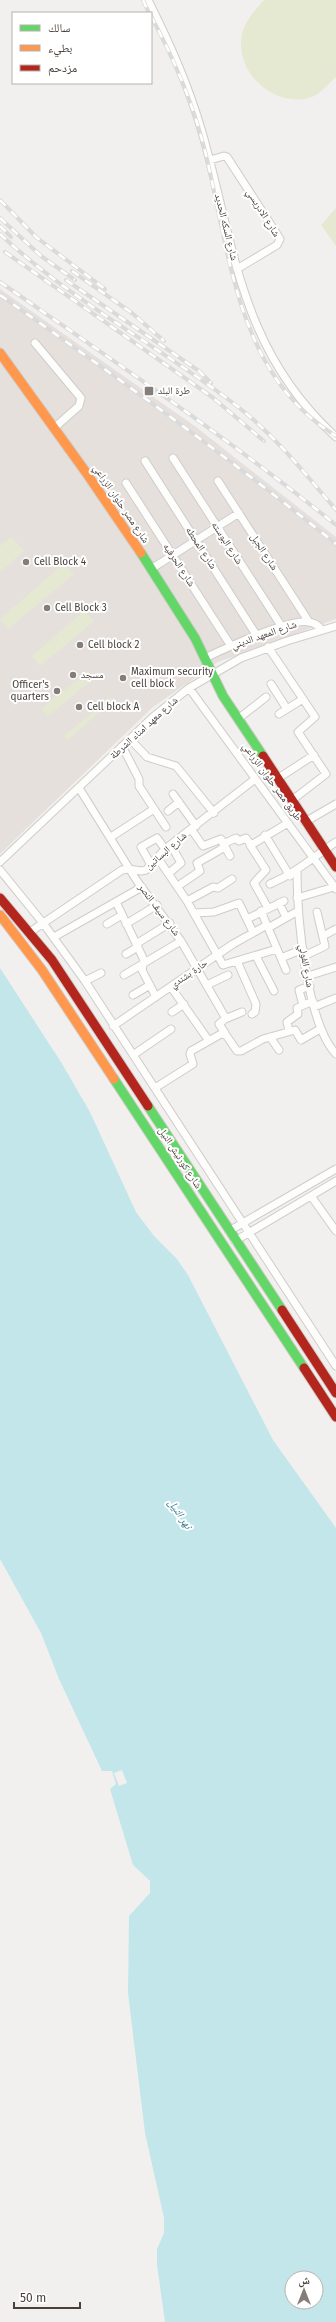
<svg xmlns="http://www.w3.org/2000/svg" width="336" height="2322" viewBox="0 0 336 2322" font-family="'Fira Sans','Noto Naskh Arabic',sans-serif">
  <style>
    .residential { fill: #e5e0dc }
    .green { fill: #e5e9d1 }
    .water { fill: #c3e6eb; fill-rule: evenodd }
    .pier { fill: #f2f0ee }
    .lines { fill: none; stroke-linecap: round; stroke-linejoin: round }
    .street-casing { stroke: #cfccca; stroke-width: 9 }
    .fast-casing { stroke: #d2ccc7; stroke-width: 11 }
    .slow-casing { stroke: #d2ccc7; stroke-width: 11 }
    .jam-casing { stroke: #d2ccc7; stroke-width: 11 }
    .street { stroke: #fdfdfc; stroke-width: 7 }
    .fast { stroke: #63d668; stroke-width: 9 }
    .slow { stroke: #ff974d; stroke-width: 9 }
    .jam { stroke: #b3261e; stroke-width: 9 }
    .rail-casing { stroke: #dadada; stroke-width: 4 }
    .rail { stroke: #fff; stroke-width: 2.5; stroke-dasharray: 8; stroke-linecap: butt }
    .poi-dot { fill: #847d79; stroke: #fff; stroke-width: 1.5 }
    .labels { text-anchor: middle; dominant-baseline: central; stroke-width: 4; stroke-linejoin: round; paint-order: stroke }
    .street-label { font-size: 10px; fill: #483f3a; stroke: #fff }
    .poi-label { font-size: 10px; fill: #483f3a; stroke: #fff; text-anchor: start }
    .water-label { font-size: 11px; font-style: italic; fill: #357d8b; stroke: #fff }
  </style>
  <rect width="100%" height="100%" fill="#f2f0ee"/>
  <path class="residential" d="M0 289 196 427 336 537V619L218 662 153 707 0 854Z"/>
  <path class="green" d="M264 0H336V77C329 83 320 94 312 97 274 110 231 70 243 30 247 19 256 9 264 0Z
    M336 208V246L321 225Z
    M11 537 24 551 0 572V546Z
    M63 564 74 574 8 629 0 619Z
    M84 611 94 621 40 666 32 656Z
    M88 671 94 678 48 716 41 709Z
    M111 697 113 700 68 740 64 736Z"/>
  <path class="water" d="M0 968 61 1062 90 1112 136 1212 154 1236 177 1259 188 1275 273 1440 336 1528V2322H165L157 2265V2249L164 2233V2218L145 2133 128 1993 129 1916 150 1893V1881L133 1865 110 1789 116 1784 112 1771H102L59 1679 41 1633 0 1559ZM292 2278H316V2302H292Z"/>
  <path class="pier" d="M122 1770 127 1783 119 1786 114 1773Z"/>
  <g class="lines">
    <defs>
      <path id="street" d="M148 0C170 44 188 84 202 132 235 247 240 350 336 437
        M210 160 224 156 227 157 280 239 277 245 237 269
        M35 343 81 398 79 406 54 428
        M173 458 282 627
        M145 461 257 636
        M218 481 309 622
        M126 483 231 646
        M151 569 239 513
        M268 647 315 717 298 732 326 774 291 801
        M205 658C226 648 289 618 309 622 315 623 319 626 322 630
        M271 684 287 709
        M189 688 336 889
        M279 714 303 699
        M238 719 266 697
        M130 739 147 757 176 766 214 813
        M122 746 139 779V786L166 827
        M277 779 314 755
        M79 788 137 881 181 941 225 1017V1019L219 1024 225 1033
        M173 794 196 826
        M168 811 179 802
        M305 822 336 804
        M191 829 203 846 221 839 230 856
        M265 835 290 876
        M111 837 154 809
        M223 844 236 838 239 841 246 838 251 845 288 823
        M250 845 266 870 254 883 268 908
        M157 857 187 901 223 965 277 949
        M0 862 153 717 189 688 241 658 287 641 336 626
        M151 865 141 847 157 838 165 849
        M0 870 43 923 85 981 336 1366
        M297 871C297 915 306 1022 336 1054
        M169 873 181 863 171 845
        M270 884C296 873 313 857 336 842
        M178 886 200 871 197 863 225 847
        M297 898 334 887
        M187 901 213 887 218 888 232 879
        M116 902 144 960 142 970 156 997
        M279 903 286 917
        M261 911 286 970
        M194 913 214 912 239 903 253 932
        M247 919 284 901
        M107 924 122 915
        M126 924 157 905
        M268 928 298 911
        M30 932 122 870 129 869 141 871 146 870 165 849 255 779
        M323 936 336 929
        M54 937 142 887
        M136 944 170 923
        M126 954 138 947
        M256 956 274 991
        M304 956 325 946 317 912
        M281 958 303 949
        M237 961 256 1004 255 1012 252 1014
        M124 975 181 941
        M308 976 336 967
        M85 981 101 973
        M207 985 228 975
        M171 987 209 1041
        M133 995 150 985
        M303 1005 299 990 310 986
        M314 1007 336 998
        M172 1012 184 1004
        M225 1019 242 1012
        M113 1026 233 944 267 925
        M289 1031 287 1022 298 1014 297 1008 313 1001
        M270 1037 279 1050
        M133 1055 171 1029
        M155 1088 193 1064 190 1054 191 1051 221 1034 226 1035 237 1051H241L263 1039 295 1030 301 1040 320 1029
        M311 1196 336 1231
        M229 1231 336 1169
        M235 1241 336 1181"/>
      <path id="fast" d="M141 553 195 638 223 696 263 756
        M114 1079 304 1368
        M148 1106 282 1310"/>
      <path id="slow" d="M0 353 85 471 141 553
        M0 915 42 970 114 1079"/>
      <path id="jam" d="M263 756 336 867
        M0 898 52 960 148 1106
        M282 1310 336 1393
        M304 1368 336 1417"/>
    </defs>
    <use href="#street" class="street-casing"/>
    <use href="#fast" class="fast-casing"/>
    <use href="#slow" class="slow-casing"/>
    <use href="#jam" class="jam-casing"/>
    <use href="#street" class="street"/>
    <use href="#fast" class="fast"/>
    <use href="#slow" class="slow"/>
    <use href="#jam" class="jam"/>
    <defs>
      <path id="rail" d="M143 0 149 13
        M151 16C174 59 193 103 205 151 230 252 236 375 336 436
        M0 200 36 237 105 289
        M0 218 41 256 75 280
        M0 226 11 237
        M0 234C70 300 157 345 233 403 273 433 304 472 336 510
        M5 252 212 397 264 441
        M72 271 132 313 164 341
        M66 280 199 371 211 383
        M0 282C114 361 228 438 336 525
        M0 295C114 375 227 456 336 544"/>
    </defs>
    <use href="#rail" class="rail-casing"/>
    <use href="#rail" class="rail"/>
  </g>
  <g class="poi-dot">
    <rect x="144" y="386" width="10" height="10" rx="2"/>
    <circle cx="26" cy="562" r="4"/>
    <circle cx="47" cy="608" r="4"/>
    <circle cx="80" cy="645" r="4"/>
    <circle cx="73" cy="675" r="4"/>
    <circle cx="123" cy="678" r="4"/>
    <circle cx="57" cy="691" r="4"/>
    <circle cx="79" cy="707" r="4"/>
  </g>
  <g class="labels">
    <g class="street-label">
      <text transform="translate(263 213) rotate(58)">شارع الادريسي</text>
      <text transform="translate(226 227) rotate(76)">شارع السكه الحديد</text>
      <text transform="translate(121 504) rotate(56)">شارع مصر حلوان الزراعي</text>
      <text transform="translate(227 543) rotate(57)">شارع البوسته</text>
      <text transform="translate(201 548) rotate(57)">شارع المحطه</text>
      <text transform="translate(264 552) rotate(57)">شارع الجبل</text>
      <text transform="translate(179 565) rotate(57)">شارع الحرفيه</text>
      <text transform="translate(264 635) rotate(-19)">شارع المعهد الديني</text>
      <text transform="translate(144 728) rotate(-42)">شارع معهد امناء الشرطة</text>
      <text transform="translate(272 782) rotate(54)">طريق مصر حلوان الزراعي</text>
      <text transform="translate(166 851) rotate(-41)">شارع البساتين</text>
      <text transform="translate(159 910) rotate(53)">شارع سيف النصر</text>
      <text transform="translate(306 966) rotate(80)">شارع الفولي</text>
      <text transform="translate(189 974) rotate(-34)">حارة بشندي</text>
      <text transform="translate(180 1158) rotate(57)">شارع كورنيش النيل</text>
    </g>
    <g class="poi-label">
      <text x="158" y="391">طرة البلد</text>
      <text x="34" y="562">Cell Block 4</text>
      <text x="55" y="608">Cell Block 3</text>
      <text x="88" y="645">Cell block 2</text>
      <text x="131" y="672">Maximum security<tspan x="131" dy="12">cell block</tspan></text>
      <text x="81" y="675">مسجد</text>
      <text x="49" y="685" text-anchor="end">Officer's<tspan x="49" dy="12">quarters</tspan></text>
      <text x="87" y="707">Cell block A</text>
    </g>
    <g class="water-label">
      <text transform="translate(180 1514) rotate(56)">نهر النيل</text>
    </g>
  </g>
  <rect x="12" y="12" width="140" height="72" fill="#ffffff" stroke="#b6b2b0"/>
  <rect x="20" y="25" width="20" height="6" fill="#63d668" stroke="#b6b2b0"/>
  <text x="48" y="32" font-size="12" fill="#483f3a">سالك</text>
  <rect x="20" y="45" width="20" height="6" fill="#ff974d" stroke="#b6b2b0"/>
  <text x="48" y="52" font-size="12" fill="#483f3a">بطيء</text>
  <rect x="20" y="65" width="20" height="6" fill="#b3261e" stroke="#b6b2b0"/>
  <text x="48" y="72" font-size="12" fill="#483f3a">مزدحم</text>
  <g transform="translate(304 2290)"><circle r="19" fill="#ffffff" stroke="#b6b2b0"/>
  <path d="M0-3L7 15L0 10L-7 15Z" fill="#847d79"/>
  <text y="-6" font-size="11" font-weight="bold" text-anchor="middle" fill="#483f3a">ش</text>
  </g>
  <path d="M14 2302v6h66v-6" fill="none" stroke="#483f3a" stroke-width="2"/>
  <text x="20" y="2302" font-size="12" fill="#483f3a" stroke="#ffffff" stroke-width="3" paint-order="stroke">50 m</text>
</svg>
